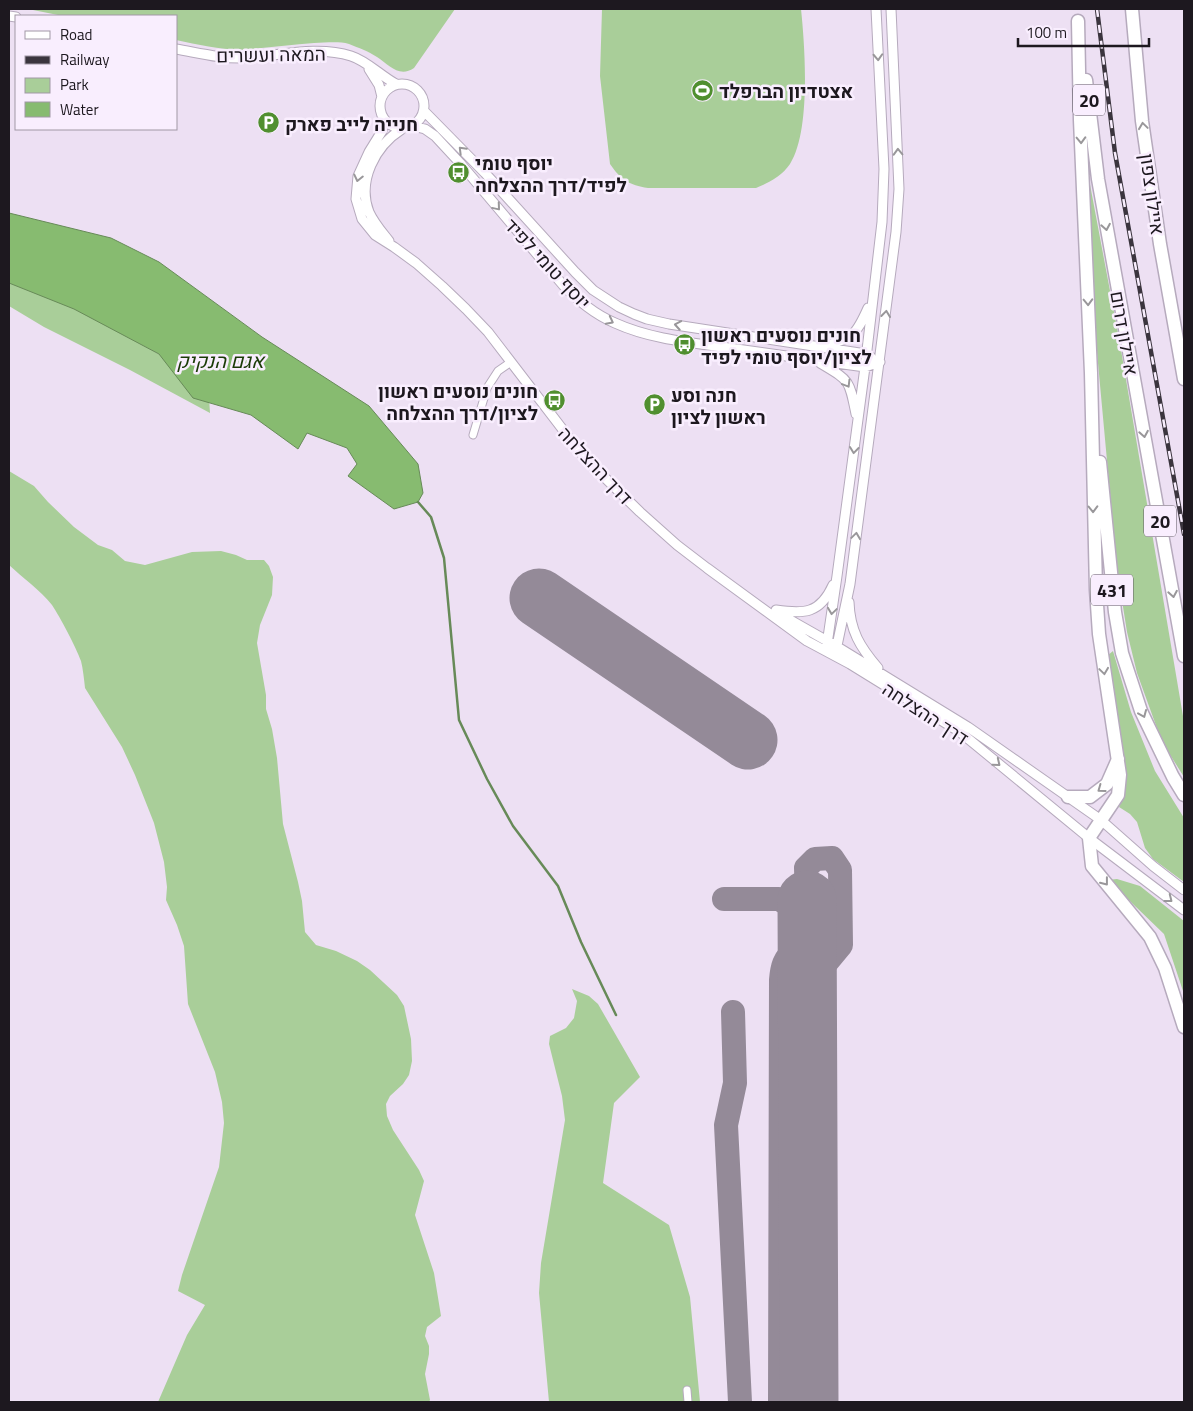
<svg xmlns="http://www.w3.org/2000/svg" width="1193" height="1411" viewBox="0 0 1193 1411" font-family="'Titillium Web',Heebo,sans-serif">
  <style>
    .green { fill: #a9ce99 }
    .water { fill: #87bb70; stroke: #678a58 }
    .lines { fill: none; stroke-linecap: round; stroke-linejoin: round }
    .stream { stroke: #678a58; stroke-width: 2.5 }
    .taxiway { stroke: #948a98; stroke-width: 24 }
    .runway { stroke: #948a98; stroke-width: 59 }
    .minor-casing { stroke: #b6aabd; stroke-width: 9 }
    .tertiary-casing { stroke: #b6aabd; stroke-width: 11 }
    .motorway-casing { stroke: #b6aabd; stroke-width: 15 }
    .minor { stroke: #fff; stroke-width: 7 }
    .tertiary { stroke: #fff; stroke-width: 9 }
    .motorway { stroke: #fff; stroke-width: 12 }
    .rail-casing { stroke: #3b353e; stroke-width: 4.5 }
    .rail { stroke: #f9eefe; stroke-width: 2.5; stroke-dasharray: 8; stroke-linecap: butt }
    .oneway { stroke: #99979a }
    .labels { text-anchor: middle; dominant-baseline: central; stroke-width: 5; stroke-linejoin: round; paint-order: stroke }
    .shield { fill: #f9eefe; stroke: #5f5862; stroke-width: 1 }
    .shield-label { font-size: 18px; font-weight: bold; fill: #1d181f }
    .street-label { font-size: 19px; fill: #1d181f; stroke: #f9eefe }
    .poi-label { font-size: 19px; font-weight: bold; fill: #1d181f; stroke: #f9eefe; text-anchor: start }
    .water-label { font-size: 20px; font-style: italic; fill: #1a3b06; stroke: #f9eefe }
  </style>
  <rect width="100%" height="100%" fill="#ede0f3"/>
  <path class="green" d="M28 9H455L414 68C399 78 389 65 377 57 368 51 359 48 349 44 338 41 325 43 314 43 290 45 265 48 241 50 219 49 198 45 176 40V16H63Z
    M602 9H801C805 47 811 131 790 164 782 176 768 183 756 188H648C629 185 621 180 610 164L600 76Z
    M1085 158 1120 344 1184 722V777L1162 742 1137 673 1127 632 1117 569 1086 233Z
    M9 273 28 280 208 382 210 413 130 370 44 327 9 306Z
    M9 471 34 486 48 502 74 527 98 545 112 550 125 561 145 565 192 552 221 551 236 555 247 560H264L269 566 273 577 272 595 260 625 257 643 266 695V709L272 729 277 758 283 824 298 882 302 901 305 932 316 945 336 951 357 961 370 970 397 995 404 1006 411 1039 412 1061 409 1075 403 1084 390 1096 386 1104 387 1116 393 1130 419 1170 424 1181 415 1215 434 1273 441 1316 427 1327 425 1336 429 1346V1354L425 1374 430 1400 429 1402H158L187 1335 205 1305 178 1291 182 1275 219 1167 224 1123 222 1102 215 1072 188 1004 184 946 177 925 166 900 167 887 164 862 154 823 135 775 122 747 85 688C84 679 83 669 81 661 76 647 60 617 52 605 40 590 23 578 9 565Z
    M1113 651 1131 712 1155 771 1184 818V882L1153 859 1145 848 1137 822 1130 814 1119 807 1123 798 1107 656Z
    M1117 879 1140 886 1184 921V994L1164 934 1108 880Z
    M572 989 589 996 598 1004 640 1077 614 1103 603 1183 669 1225 690 1297 700 1402H549L539 1293 541 1263 565 1120 562 1096 549 1044 550 1036 566 1028 574 1018 577 1001Z"/>
  <path class="water" d="M9 213 111 238 159 262 262 337 369 406 418 464 423 493 418 502 394 509 348 476 357 464 347 448 307 433 298 449 251 415 193 398 159 354 74 309 9 283Z"/>
  <g class="lines">
    <path class="stream" d="M418 502 431 517 444 558 459 720 487 779 513 826 558 886 581 942 616 1015"/>
    <path class="taxiway" d="M724 899H779L789 905 795 914V951C784 957 782 968 781 980L780 1402
      M807 900 806 868 815 859 832 858 840 870 841 945 807 986
      M733 1012 735 1083 726 1125 740 1402"/>
    <path class="runway" d="M539 598 748 740
      M807 900 809 1402"/>
    <defs>
      <path id="minor" d="M473 435 487 388 498 371 511 362
        M687 1390 688 1402"/>
      <path id="tertiary" d="M9 16 16 17
        M176 49C199 53 221 59 244 58 279 56 317 45 351 56 367 61 381 76 396 84
        M369 69 379 85 382 97
        M380 106a22 22 0 1 1 44 0a22 22 0 1 1-44 0Z
        M424 111 485 173 575 272 593 290 619 307 634 314 647 319 669 324 866 354 871 357
        M383 118 382 131 369 152 358 176 356 199 362 219 375 235 394 247 416 263 442 286 466 309 488 332 580 452 598 471 640 512 677 545 707 568 807 641 850 664 960 732 1089 838 1184 910
        M413 126 425 129 435 136 460 163 563 285C579 301 594 314 615 323 648 338 685 342 722 347 769 354 817 360 865 367L880 362
        M389 241C382 232 374 223 369 212 357 181 375 146 402 129
        M825 346C854 337 856 335 868 308
        M820 363C850 381 849 379 856 414
        M849 602C850 631 860 647 878 668
        M776 610C804 614 820 614 833 585
        M776 612 836 646 968 727 1101 820 1153 866 1184 890
        M826 651 837 576 865 367 882 222 884 169 876 9
        M835 655 850 584 896 232 899 189 891 9"/>
      <path id="motorway" d="M1132 9 1142 121 1160 244 1184 379
        M1078 21 1080 120 1091 373 1096 590 1099 634 1120 775 1118 795 1089 838 1092 866 1150 937 1165 968 1184 1027
        M1086 80 1098 179 1184 656
        M1100 462 1115 612 1122 653 1141 711 1173 777 1184 795
        M1068 797H1090L1107 784 1118 759"/>
    </defs>
    <use href="#minor" class="minor-casing"/>
    <use href="#tertiary" class="tertiary-casing"/>
    <use href="#motorway" class="motorway-casing"/>
    <use href="#minor" class="minor"/>
    <use href="#tertiary" class="tertiary"/>
    <use href="#motorway" class="motorway"/>
    <defs>
      <path id="rail" d="M1097 9 1115 153 1184 534"/>
    </defs>
    <use href="#rail" class="rail-casing"/>
    <use href="#rail" class="rail"/>
  </g>
  <defs><path id="oneway-chevron" d="M-2-3.5L2.5 0L-2 3.5" fill="none" stroke-width="1.6" stroke-linecap="round" stroke-linejoin="round" transform="scale(1.25)"/></defs>
  <g class="oneway">
    <use href="#oneway-chevron" transform="translate(878 57) rotate(87)"/>
    <use href="#oneway-chevron" transform="translate(1143 126) rotate(-98)"/>
    <use href="#oneway-chevron" transform="translate(1081 140) rotate(88)"/>
    <use href="#oneway-chevron" transform="translate(462 150) rotate(-135)"/>
    <use href="#oneway-chevron" transform="translate(898 152) rotate(-92)"/>
    <use href="#oneway-chevron" transform="translate(358 178) rotate(103)"/>
    <use href="#oneway-chevron" transform="translate(497 207) rotate(50)"/>
    <use href="#oneway-chevron" transform="translate(1106 227) rotate(80)"/>
    <use href="#oneway-chevron" transform="translate(1088 302) rotate(88)"/>
    <use href="#oneway-chevron" transform="translate(886 314) rotate(-83)"/>
    <use href="#oneway-chevron" transform="translate(610 321) rotate(27)"/>
    <use href="#oneway-chevron" transform="translate(678 325) rotate(-170)"/>
    <use href="#oneway-chevron" transform="translate(847 384) rotate(59)"/>
    <use href="#oneway-chevron" transform="translate(1144 434) rotate(80)"/>
    <use href="#oneway-chevron" transform="translate(854 450) rotate(97)"/>
    <use href="#oneway-chevron" transform="translate(1093 509) rotate(89)"/>
    <use href="#oneway-chevron" transform="translate(856 536) rotate(-82)"/>
    <use href="#oneway-chevron" transform="translate(1173 594) rotate(80)"/>
    <use href="#oneway-chevron" transform="translate(832 611) rotate(98)"/>
    <use href="#oneway-chevron" transform="translate(1104 671) rotate(82)"/>
    <use href="#oneway-chevron" transform="translate(1143 714) rotate(67)"/>
    <use href="#oneway-chevron" transform="translate(997 763) rotate(39)"/>
    <use href="#oneway-chevron" transform="translate(1101 789) rotate(144)"/>
    <use href="#oneway-chevron" transform="translate(1105 882) rotate(52)"/>
    <use href="#oneway-chevron" transform="translate(1169 899) rotate(38)"/>
  </g>
  <defs>
    <symbol id="stadium-disc" viewBox="-11 -11 22 22"><circle r="9.5" fill="#508f2f" stroke="#f9eefe"/><path d="M0-5a6.5 5 0 1 0 0 10a6.5 5 0 1 0 0-10ZM-3.5-1.8h7v3.6h-7Z" fill="#fff"/></symbol>
    <symbol id="parking-disc" viewBox="-11 -11 22 22"><circle r="9.5" fill="#508f2f" stroke="#f9eefe"/><path d="M-3.5-5.5H1a3.5 3.5 0 0 1 0 7H-1V5.5H-3.5ZM-1-3.4V-.6H.8a1.4 1.4 0 0 0 0-2.8Z" fill="#fff"/></symbol>
    <symbol id="bus-disc" viewBox="-11 -11 22 22"><circle r="9.5" fill="#508f2f" stroke="#f9eefe"/><path d="M-5-6H5V4H4V6H2V4H-2V6H-4V4H-5ZM-3.5-4V0h7V-4ZM-3.5 1.2v1.5H-2V1.2ZM2 1.2v1.5H3.5V1.2Z" fill="#fff"/></symbol>
  </defs>
  <g fill-rule="evenodd">
    <use href="#stadium-disc" x="690" y="78" width="25" height="25"/>
    <use href="#parking-disc" x="256" y="110" width="25" height="25"/>
    <use href="#bus-disc" x="446" y="160" width="25" height="25"/>
    <use href="#bus-disc" x="672" y="332" width="25" height="25"/>
    <use href="#bus-disc" x="542" y="388" width="25" height="25"/>
    <use href="#parking-disc" x="642" y="392" width="25" height="25"/>
  </g>
  <g class="labels">
    <g class="shield">
      <rect x="1073" y="84.5" width="32" height="31" rx="4"/>
      <rect x="1144" y="505.5" width="32" height="31" rx="4"/>
      <rect x="1091" y="574.5" width="42" height="31" rx="4"/>
    </g>
    <g class="shield-label">
      <text x="1089" y="100">20</text>
      <text x="1160" y="521">20</text>
      <text x="1112" y="590">431</text>
    </g>
    <g class="street-label">
      <text transform="translate(271 54) rotate(-1)">המאה ועשרים</text>
      <text transform="translate(1153 194) rotate(82)">איילון צפון</text>
      <text transform="translate(548 263) rotate(47)">יוסף טומי לפיד</text>
      <text transform="translate(1125 333) rotate(80)">איילון דרום</text>
      <text transform="translate(596 465) rotate(47)">דרך ההצלחה</text>
      <text transform="translate(926 713) rotate(33)">דרך ההצלחה</text>
    </g>
    <g class="poi-label">
      <text x="719" y="90">אצטדיון הברפלד</text>
      <text x="285" y="123">חנייה לייב פארק</text>
      <text x="475" y="162">יוסף טומי<tspan x="475" dy="22">לפיד/דרך ההצלחה</tspan></text>
      <text x="701" y="334">חונים נוסעים ראשון<tspan x="701" dy="22">לציון/יוסף טומי לפיד</tspan></text>
      <text x="538" y="390" text-anchor="end">חונים נוסעים ראשון<tspan x="538" dy="22">לציון/דרך ההצלחה</tspan></text>
      <text x="671" y="394">חנה וסע<tspan x="671" dy="22">ראשון לציון</tspan></text>
    </g>
    <g class="water-label">
      <text x="220" y="360">אגם הנקיק</text>
    </g>
  </g>
  <rect width="1193" height="1411" fill="none" stroke="#1d181f" stroke-width="20"/>
  <rect x="15" y="15" width="162" height="115" fill="#f9eefe" stroke="#a198a5"/>
  <rect x="25" y="31" width="25" height="8" fill="#ffffff" stroke="#a198a5"/>
  <text x="60" y="40" font-size="15" fill="#1d181f">Road</text>
  <rect x="25" y="56" width="25" height="8" fill="#3b353e" stroke="#a198a5"/>
  <text x="60" y="65" font-size="15" fill="#1d181f">Railway</text>
  <rect x="25" y="78" width="25" height="15" fill="#a9ce99" stroke="#a198a5"/>
  <text x="60" y="90" font-size="15" fill="#1d181f">Park</text>
  <rect x="25" y="102" width="25" height="15" fill="#87bb70" stroke="#a198a5"/>
  <text x="60" y="115" font-size="15" fill="#1d181f">Water</text>
  <path d="M1018 38v8h131v-8" fill="none" stroke="#1d181f" stroke-width="2.5"/>
  <text x="1026" y="38" font-size="15" fill="#1d181f" stroke="#f9eefe" stroke-width="4" paint-order="stroke">100 m</text>
</svg>
